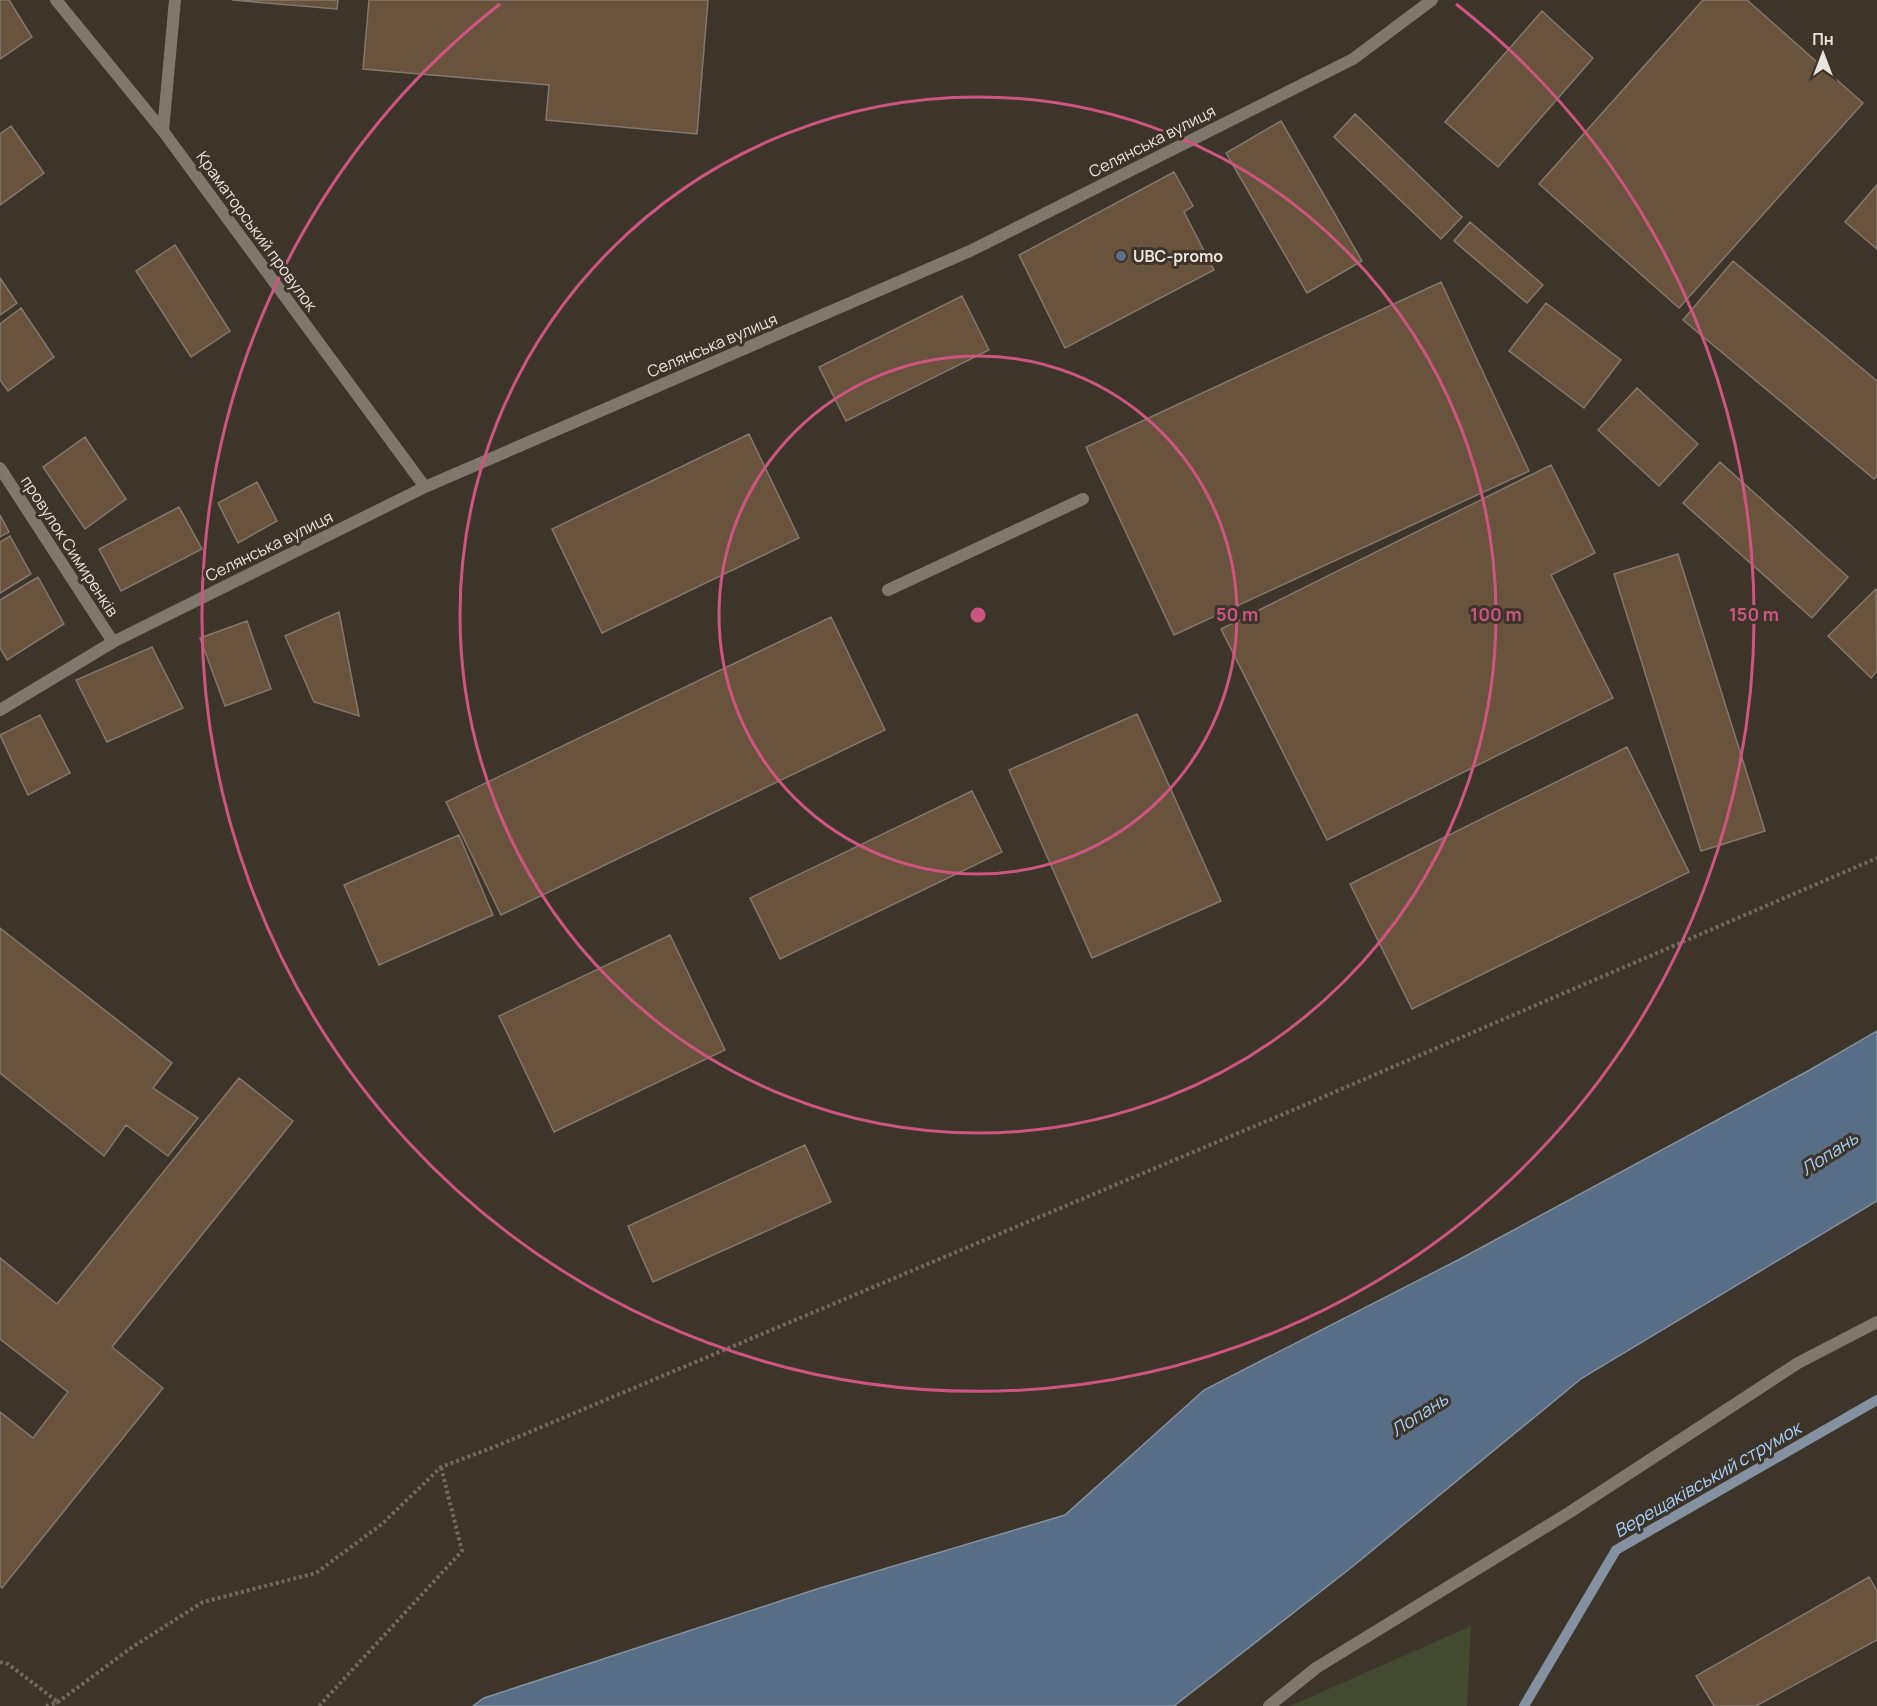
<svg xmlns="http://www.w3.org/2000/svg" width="1877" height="1706" viewBox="0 0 1877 1706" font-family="Manrope,sans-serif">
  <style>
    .green { fill: #434a2f }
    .water { fill: #586e86; stroke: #8491a0; stroke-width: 1.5 }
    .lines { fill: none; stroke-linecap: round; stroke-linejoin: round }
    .stream { stroke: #8491a0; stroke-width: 10 }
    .building { fill: #69533d; stroke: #83786d; stroke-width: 1.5 }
    .path { stroke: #726a61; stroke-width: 4; stroke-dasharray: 3 3; stroke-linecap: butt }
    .service { stroke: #80786c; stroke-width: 12 }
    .minor { stroke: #80786c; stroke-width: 12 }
    .ring { fill: none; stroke: #ce5582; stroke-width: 3 }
    .service-dot { fill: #5c6f8a; stroke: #3d342a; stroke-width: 2 }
    .labels { text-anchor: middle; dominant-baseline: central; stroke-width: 6; stroke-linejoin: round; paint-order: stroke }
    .street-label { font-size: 16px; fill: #eae4de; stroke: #3d342a }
    .poi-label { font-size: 16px; font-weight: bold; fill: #eae4de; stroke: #3d342a; text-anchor: start }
    .water-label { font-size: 18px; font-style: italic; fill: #a7d0fb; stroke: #3d342a }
    .centre { fill: #ce5582; stroke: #3d342a; stroke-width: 3 }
    .ring-label { font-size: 18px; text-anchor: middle; font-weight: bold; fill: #ce5582; stroke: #3d342a; stroke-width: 6; stroke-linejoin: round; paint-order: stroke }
  </style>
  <rect width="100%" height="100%" fill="#3d342a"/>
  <path class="green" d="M1471 1626 1467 1706H1290Z"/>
  <path class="water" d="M1877 1031V1201L1582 1378 1352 1567 1174 1706H473L484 1698 820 1588 1065 1515 1204 1390 1460 1259 1808 1071Z"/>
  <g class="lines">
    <path class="stream" d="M1524 1706 1616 1550 1877 1400"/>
  </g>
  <path class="building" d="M0 0H9L32 37 0 59Z
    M232 0H338L337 9Z
    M369 0H708L697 134 546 120 549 85 363 69Z
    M1703 0H1747L1863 103 1679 308 1539 184Z
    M1542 11 1593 58 1498 167 1445 122Z
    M1355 114 1462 217 1441 239 1334 137Z
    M1281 121 1362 261 1307 293 1226 153Z
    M11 126 44 173 0 205V134Z
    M1174 172 1193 206 1184 212 1214 270 1065 348 1019 255Z
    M1877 185V249L1845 222Z
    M1470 222 1543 285 1527 303 1454 241Z
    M175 245 230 331 191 357 136 271Z
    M1733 261 1877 381V476L1874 479 1683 320Z
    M0 278 17 303 0 315Z
    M1441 282 1529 471 1174 635 1086 447Z
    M962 296 989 350 846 421 819 367Z
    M1546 303 1621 360 1584 408 1509 351Z
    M21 308 54 357 8 391 0 380V324Z
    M1637 388 1698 444 1659 486 1598 430Z
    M749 434 799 538 602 633 552 529Z
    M85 437 126 499 85 529 43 467Z
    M1720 462 1848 577 1812 618 1683 503Z
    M1551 465 1595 553 1551 575 1613 698 1327 840 1221 629Z
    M257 482 277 521 238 543 218 503Z
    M179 507 202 549 121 591 99 549Z
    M0 515 9 532 0 537Z
    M10 536 31 574 0 593V542Z
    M1678 554 1765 831 1701 851 1614 574Z
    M38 577 64 624 7 660 0 648V600Z
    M1876 589 1877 671 1871 678 1828 636Z
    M339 612 359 716 314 702 285 636Z
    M831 617 885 730 501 915 446 802Z
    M247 621 271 689 225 706 200 638Z
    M152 647 183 708 107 742 76 680Z
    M1137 714 1221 901 1092 958 1009 770Z
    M40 715 70 773 28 795 0 735Z
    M1627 747 1689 872 1412 1009 1350 884Z
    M972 791 1002 852 780 959 750 898Z
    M459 835 493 915 379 965 344 885Z
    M0 928 172 1063 153 1088 198 1118 168 1156 126 1125 104 1156 0 1073Z
    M670 935 725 1050 554 1132 499 1016Z
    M239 1078 293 1121 112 1347 163 1388 2 1588 0 1586V1412L33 1438 68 1392 0 1339V1258L57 1304Z
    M805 1145 831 1202 653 1282 628 1226Z
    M1869 1577 1877 1591V1640L1756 1706H1714L1696 1676Z"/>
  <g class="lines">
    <path class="path" d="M0 1662 8 1664 58 1702 56 1703
      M46 1706 58 1702 131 1648 203 1602 316 1573 382 1524 441 1467 494 1447 1293 1110 1877 858
      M319 1706 462 1551 441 1467"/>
    <path class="service" d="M1269 1706 1316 1668 1570 1512 1798 1363 1877 1322"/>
    <path class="minor" d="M56 0 163 131 425 487
      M163 131 175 0
      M0 468 113 642
      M888 590 1083 499
      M0 710 113 642 425 487 970 251 1353 59 1432 0"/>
  </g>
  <g class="ring">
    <circle cx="978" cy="615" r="259"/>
    <circle cx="978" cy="615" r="518"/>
    <path d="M1456 4A776 776 0 1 1 500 4"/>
  </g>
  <circle class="service-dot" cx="1121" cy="256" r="6"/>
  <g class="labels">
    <g class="street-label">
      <text transform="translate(1152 141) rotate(-27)">Селянська вулиця</text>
      <text transform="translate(257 231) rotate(54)">Краматорський провулок</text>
      <text transform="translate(712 345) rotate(-23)">Селянська вулиця</text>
      <text transform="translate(70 546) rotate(57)">провулок Симиренків</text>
      <text transform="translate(269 546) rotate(-26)">Селянська вулиця</text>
    </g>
    <g class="poi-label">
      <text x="1133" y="256">UBC-promo</text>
    </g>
    <g class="water-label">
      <text transform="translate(1829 1153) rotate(-33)">Лопань</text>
      <text transform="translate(1419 1414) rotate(-33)">Лопань</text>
      <text transform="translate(1707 1479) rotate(-30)">Верещаківський струмок</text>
    </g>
  </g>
  <circle cx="978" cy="615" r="9" class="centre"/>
  <g class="ring-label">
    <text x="1237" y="621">50 m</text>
    <text x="1496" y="621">100 m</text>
    <text x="1754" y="621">150 m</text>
  </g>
  <g transform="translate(1823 54)" stroke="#3d342a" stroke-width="4.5" paint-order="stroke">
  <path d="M0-4.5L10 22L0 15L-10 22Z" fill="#eae4de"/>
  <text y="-9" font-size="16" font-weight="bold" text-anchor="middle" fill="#eae4de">Пн</text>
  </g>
</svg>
